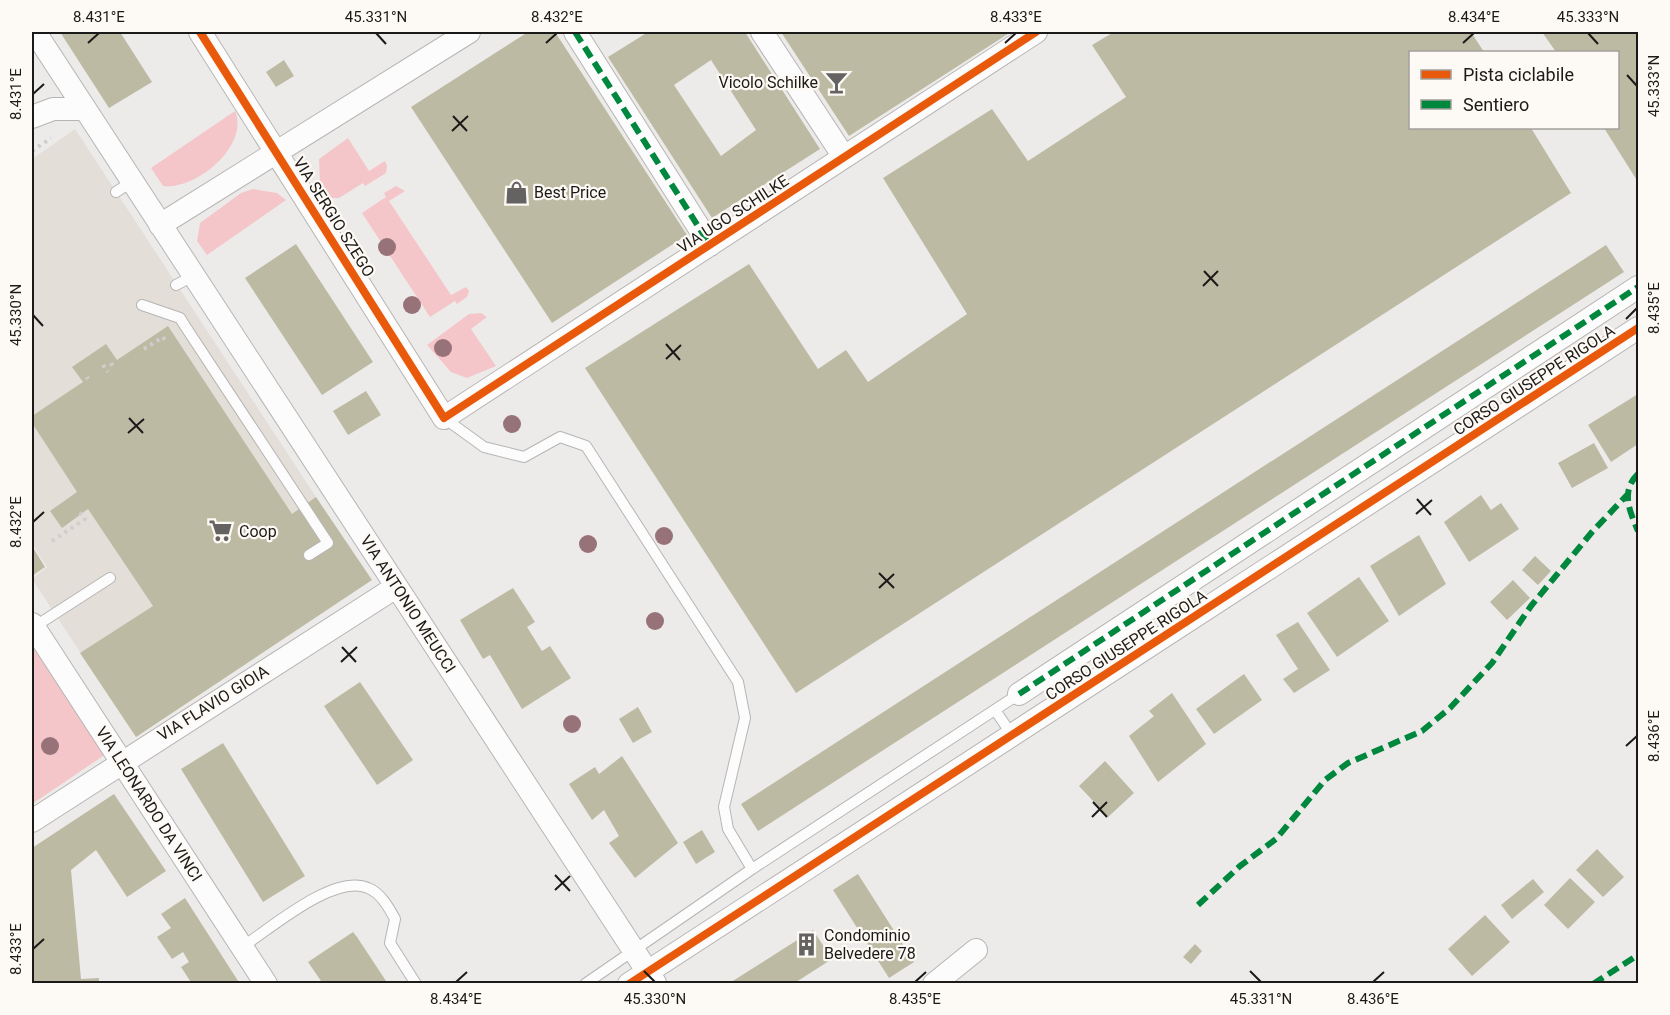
<svg xmlns="http://www.w3.org/2000/svg" width="1670" height="1015" viewBox="0 0 1670 1015" font-family="Roboto,sans-serif">
  <style>
    .built { fill: #e3ded7 }
    .green { fill: #f4c6c9 }
    .building { fill: #bdbaa4; fill-rule: evenodd }
    .lines { fill: none; stroke-linecap: round; stroke-linejoin: round }
    .lane-casing { stroke: #b7b5b4; stroke-width: 12 }
    .street-casing { stroke: #b7b5b4; stroke-width: 24 }
    .path { stroke: #cfcece; stroke-width: 4; stroke-dasharray: 3 4.5; stroke-linecap: butt }
    .lane { stroke: #fcfcfc; stroke-width: 10 }
    .street { stroke: #fcfcfc; stroke-width: 22 }
    .quiet { stroke: #00873e; stroke-width: 6; stroke-dasharray: 12 6; stroke-linecap: butt }
    .cycleway-casing { stroke: #fdf9f4; stroke-width: 11 }
    .cycleway { stroke: #e8590c; stroke-width: 8 }
    .tree { fill: #977379 }
    .ticks { fill: none; stroke: #1c1a19; stroke-width: 2 }
    .labels { text-anchor: middle; dominant-baseline: central; stroke-width: 4.5; stroke-linejoin: round; paint-order: stroke }
    .poi-label { font-size: 16px; fill: #1c1a19; stroke: #fdf9f4; text-anchor: start }
    .street-label { font-size: 16px; fill: #1c1a19; stroke: #fdf9f4 }
    .neatline { fill: none; stroke: #1c1a19; stroke-width: 2 }
    .ticks-label { font-size: 15px; text-anchor: middle; fill: #1c1a19 }
  </style>
  <rect width="100%" height="100%" fill="#edebe9"/>
  <path class="built" d="M75 129 316 497 171 712 136 737 32 579 47 567 32 544V159Z"/>
  <path class="green" d="M235 111C250 147 194 191 163 186L151 168Z
    M348 138 369 171 385 161 387 166 386 173 365 186 363 183 339 198H329L320 184 319 159Z
    M396 186 405 191 389 201 451 295 466 287 469 291 467 297 457 304 455 301 430 317 362 213 386 197 384 193Z
    M253 189 277 193 286 200 207 255 197 241 200 223 241 193Z
    M481 313 487 317 471 329 496 366 467 378 451 372 427 345 469 314Z
    M32 646 106 754 32 804Z"/>
  <path class="building" d="M60 32H120L152 82 109 108Z
    M528 32H555L687 235 552 323 411 107Z
    M648 32H745L820 149 712 218 608 57ZM711 60 756 130 721 156 674 85Z
    M781 32H1011L849 136Z
    M1114 32H1471L1484 52H1410V128H1531L1571 193 796 693 585 368 749 264 818 369 846 350 868 382 967 314 883 178 992 109 1028 161 1126 97 1092 45Z
    M1542 32H1638V182L1604 128H1618V52H1556Z
    M284 60 294 76 276 87 266 72Z
    M296 244 373 362 322 395 245 278Z
    M1606 245 1624 272 758 831 741 804Z
    M168 326 292 514 316 497 372 580 136 737 80 653 153 606 88 509 62 528 50 511 77 492 32 423V416L83 382 72 367 106 344 117 360Z
    M366 391 381 415 348 435 333 411Z
    M1638 394V444L1611 462 1588 425Z
    M1594 443 1608 468 1572 488 1558 463Z
    M1481 495 1491 510 1501 503 1519 529 1469 562 1444 522Z
    M1419 535 1446 584 1399 616 1370 566Z
    M32 546 45 567 32 576Z
    M1535 556 1551 571 1538 585 1522 570Z
    M1359 577 1389 621 1337 657 1307 613Z
    M1513 580 1530 598 1507 620 1490 602Z
    M513 588 535 622 527 627 542 651 550 646 571 678 522 709 490 655 483 659 460 620Z
    M1298 622 1330 670 1294 693 1283 679 1298 669 1276 635Z
    M1244 674 1262 700 1214 734 1196 709Z
    M360 682 413 760 377 785 324 706Z
    M1172 693 1206 744 1158 782 1129 736 1154 716 1149 711Z
    M638 707 652 732 633 743 619 719Z
    M223 743 305 876 263 902 181 769Z
    M622 756 678 843 635 878 609 843 619 836 604 810 592 820 569 784 595 767 599 774Z
    M1105 761 1134 793 1108 817 1079 786Z
    M114 794 166 871 127 897 96 850 71 870 81 979 99 978V984H34L32 848Z
    M702 830 715 852 696 864 683 842Z
    M1597 849 1624 877 1603 897 1576 870Z
    M858 874 914 962 889 978 833 890Z
    M1570 878 1595 902 1568 929 1544 905Z
    M1533 879 1544 892 1512 919 1501 905Z
    M185 898 240 984H192L181 967 189 962 183 952 172 959 157 937 171 928 161 914Z
    M1485 915 1510 942 1472 976 1448 949Z
    M813 930 832 959 793 984H728Z
    M353 932 357 937 388 984H323L308 962Z
    M1195 944 1202 951 1191 964 1183 957Z"/>
  <g class="lines">
    <defs>
      <path id="lane" d="M116 192 131 182
        M176 285 193 276
        M142 305 180 318 185 326 328 543 309 555
        M444 418 484 447 524 457 560 437 586 446 738 682 745 718 724 807 728 829 752 869
        M34 627 110 578
        M995 710 1012 735
        M242 947C270 929 334 873 368 888 381 893 389 908 395 919L390 943 416 984
        M585 984 752 869 1019 694"/>
      <path id="street" d="M35 32 655 983
        M200 32 444 418 1036 32
        M575 32 710 245
        M762 32 844 157
        M32 117 53 109H84
        M160 225 469 32
        M32 624 266 984
        M1019 694 1638 287
        M32 821 396 587
        M629 984 1638 328
        M934 984 976 950"/>
    </defs>
    <use href="#lane" class="lane-casing"/>
    <use href="#street" class="street-casing"/>
    <path class="path" d="M32 151 51 138
      M144 349 163 337 165 340
      M111 363 114 369
      M103 365 108 372
      M87 377 88 379
      M52 541 85 519 78 510"/>
    <use href="#lane" class="lane"/>
    <use href="#street" class="street"/>
    <path class="quiet" d="M575 32 710 245
      M1638 474C1620 491 1630 512 1638 531
      M1019 694 1638 287
      M1198 905 1240 866 1276 839 1325 780 1348 763 1422 731 1450 708 1492 663 1531 606 1592 532 1627 495
      M1593 984 1638 955"/>
    <defs>
      <path id="cycleway" d="M200 32 444 418 1036 32
        M629 984 1638 328"/>
    </defs>
    <use href="#cycleway" class="cycleway-casing"/>
    <use href="#cycleway" class="cycleway"/>
  </g>
  <g class="tree">
    <circle cx="387" cy="247" r="9"/>
    <circle cx="412" cy="305" r="9"/>
    <circle cx="443" cy="348" r="9"/>
    <circle cx="512" cy="424" r="9"/>
    <circle cx="664" cy="536" r="9"/>
    <circle cx="588" cy="544" r="9"/>
    <circle cx="655" cy="621" r="9"/>
    <circle cx="572" cy="724" r="9"/>
    <circle cx="50" cy="746" r="9"/>
  </g>
  <path class="ticks" d="M376 33 386 44M1588 33 1598 44M88 43 99 33M546 43 557 33M1005 43 1016 33M1463 43 1474 33M1627 75 1637 86M33 94 44 84M453 116 467 131M452 131 468 116M1204 271 1218 286M1203 286 1218 271M33 315 43 326M1626 319 1637 308M666 344 680 360M666 359 681 345M129 418 143 433M128 433 144 419M1417 499 1431 515M1416 514 1432 500M33 522 44 512M879 573 894 588M879 588 894 574M342 647 356 662M341 662 357 647M1626 746 1637 736M1093 802 1107 817M1092 817 1107 802M555 875 570 891M555 890 570 876M33 949 44 939M644 971 655 982M1250 971 1261 982M456 982 467 972M915 982 926 972M1373 982 1384 972"/>
  <defs>
    <symbol id="bar-bare" viewBox="-9 -9 18 18"><path d="M-6-5H6L.8 .8V4.5H3.5V6h-7V4.5H-.8V.8Z" fill="#656362" stroke="#fdf9f4" stroke-width="2.5" paint-order="stroke"/></symbol>
    <symbol id="shop-bare" viewBox="-9 -9 18 18"><path d="M-5-2.5h2.3a2.7 3.5 0 0 1 5.4 0H5L5.5 6h-11ZM-1.5-2.5h3a1.5 2.3 0 0 0-3 0Z" fill="#656362" stroke="#fdf9f4" stroke-width="2.5" paint-order="stroke"/></symbol>
    <symbol id="supermarket-bare" viewBox="-9 -9 18 18"><path d="M-6-5.5h2.5l.6 2H6L4.5 2H-2.5L-4.4-4H-6ZM-1.5 3.2a1.3 1.3 0 1 0 .1 0ZM3 3.2a1.3 1.3 0 1 0 .1 0Z" fill="#656362" stroke="#fdf9f4" stroke-width="2.5" paint-order="stroke"/></symbol>
    <symbol id="building-bare" viewBox="-9 -9 18 18"><path d="M-4-6H4V6H1V3H-1V6H-4ZM-2.5-4.3h1.7v1.8h-1.7ZM.8-4.3h1.7v1.8H.8ZM-2.5-1h1.7V.8h-1.7ZM.8-1h1.7V.8H.8Z" fill="#656362" stroke="#fdf9f4" stroke-width="2.5" paint-order="stroke"/></symbol>
  </defs>
  <g fill-rule="evenodd">
    <use href="#bar-bare" x="820" y="66" width="33" height="33"/>
    <use href="#shop-bare" x="500" y="176" width="33" height="33"/>
    <use href="#supermarket-bare" x="204" y="514" width="33" height="33"/>
    <use href="#building-bare" x="790" y="928" width="33" height="33"/>
  </g>
  <g class="labels">
    <g class="poi-label">
      <text x="818" y="82" text-anchor="end">Vicolo Schilke</text>
      <text x="534" y="192">Best Price</text>
      <text x="239" y="531">Coop</text>
      <text x="824" y="935">Condominio<tspan x="824" dy="18">Belvedere 78</tspan></text>
    </g>
    <g class="street-label">
      <text transform="translate(733 214) rotate(-33)">VIA UGO SCHILKE</text>
      <text transform="translate(334 217) rotate(58)">VIA SERGIO SZEGO</text>
      <text transform="translate(1534 380) rotate(-33)">CORSO GIUSEPPE RIGOLA</text>
      <text transform="translate(408 604) rotate(57)">VIA ANTONIO MEUCCI</text>
      <text transform="translate(1126 645) rotate(-33)">CORSO GIUSEPPE RIGOLA</text>
      <text transform="translate(213 703) rotate(-32)">VIA FLAVIO GIOIA</text>
      <text transform="translate(149 804) rotate(57)">VIA LEONARDO DA VINCI</text>
    </g>
  </g>
  <rect width="1670" height="1015" fill="none" stroke="#fdf9f4" stroke-width="66"/>
  <rect x="1409" y="51" width="210" height="78" fill="#fdf9f4" stroke="#a3a09c" stroke-width="1.5"/>
  <rect x="1421" y="70" width="30" height="9" fill="#e8590c" stroke="#a3a09c" stroke-width="1.5"/>
  <text x="1463" y="81" font-size="18" fill="#1c1a19">Pista ciclabile</text>
  <rect x="1421" y="100" width="30" height="9" fill="#00873e" stroke="#a3a09c" stroke-width="1.5"/>
  <text x="1463" y="111" font-size="18" fill="#1c1a19">Sentiero</text>
  <rect x="33" y="33" width="1604" height="949" class="neatline"/>
  <g class="ticks-label">
    <text x="99" y="22">8.431°E</text>
    <text x="376" y="22">45.331°N</text>
    <text x="557" y="22">8.432°E</text>
    <text x="1016" y="22">8.433°E</text>
    <text x="1474" y="22">8.434°E</text>
    <text x="1588" y="22">45.333°N</text>
    <text transform="translate(1654 86) rotate(-90)" y="5">45.333°N</text>
    <text transform="translate(16 94) rotate(-90)" y="5">8.431°E</text>
    <text transform="translate(1654 308) rotate(-90)" y="5">8.435°E</text>
    <text transform="translate(16 315) rotate(-90)" y="5">45.330°N</text>
    <text transform="translate(16 522) rotate(-90)" y="5">8.432°E</text>
    <text transform="translate(1654 736) rotate(-90)" y="5">8.436°E</text>
    <text transform="translate(16 949) rotate(-90)" y="5">8.433°E</text>
    <text x="456" y="1004">8.434°E</text>
    <text x="655" y="1004">45.330°N</text>
    <text x="915" y="1004">8.435°E</text>
    <text x="1261" y="1004">45.331°N</text>
    <text x="1373" y="1004">8.436°E</text>
  </g>
</svg>
